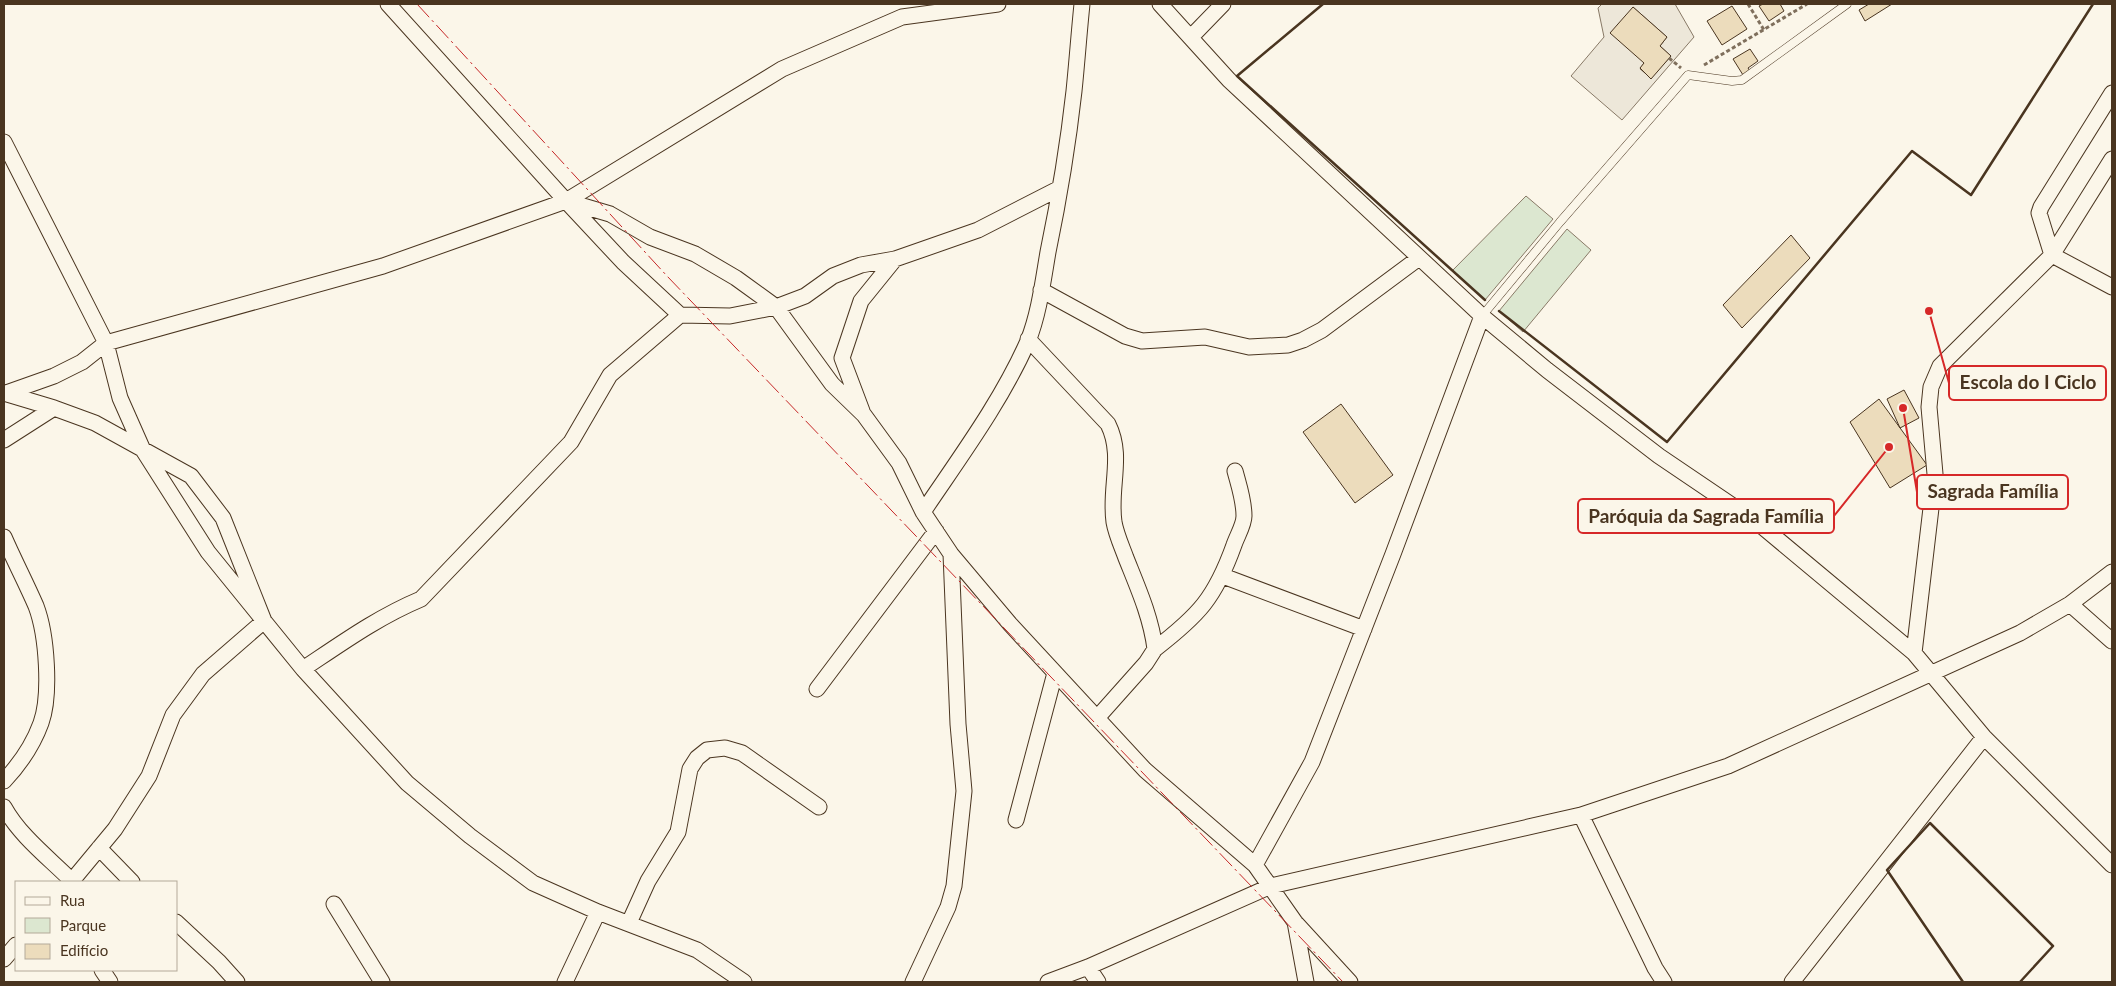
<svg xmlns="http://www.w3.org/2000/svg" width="2116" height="986" viewBox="0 0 2116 986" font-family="Lato,sans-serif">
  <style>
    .green { fill: #dce7d0; stroke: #887966 }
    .parking { fill: #ede7d9; stroke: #887966; fill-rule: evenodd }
    .building { fill: #ecdcbc; stroke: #4a3520 }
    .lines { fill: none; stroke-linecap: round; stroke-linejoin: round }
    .service-casing { stroke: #4a3520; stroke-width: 9 }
    .minor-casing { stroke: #4a3520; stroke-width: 17 }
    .path { stroke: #7f6f5c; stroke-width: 3; stroke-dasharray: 4 2.5; stroke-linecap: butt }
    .service { stroke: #fbf6e9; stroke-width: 8 }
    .minor { stroke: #fbf6e9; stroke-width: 15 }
    .wall { stroke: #4a3520; stroke-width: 2.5 }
    .power { stroke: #c62828; stroke-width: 1; stroke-dasharray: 18 4 2.5 4; stroke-linecap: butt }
    .leader { fill: none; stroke: #d62828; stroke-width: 2 }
    .callout-dot { fill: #d62828; stroke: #fbf6e9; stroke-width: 2 }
    .callout { fill: #fbf6e9; stroke: #d62828; stroke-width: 2 }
    .callout-label { font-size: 19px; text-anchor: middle; font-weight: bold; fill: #4a3520 }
  </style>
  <rect width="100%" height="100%" fill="#fbf6e9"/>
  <path class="green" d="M1526 196 1553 219 1485 300 1452 271Z
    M1567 229 1591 250 1523 332 1499 311Z"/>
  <path class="parking" d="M1602 4H1675L1694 37 1622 120 1571 76 1604 37 1598 8ZM1633 7 1667 37 1660 46 1671 56 1651 78 1640 69 1644 63Z"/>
  <path class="building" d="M1763 4H1780L1784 11 1769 21 1759 6Z
    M1869 4H1892L1865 21 1859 10Z
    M1732 6 1747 29 1722 45 1707 21Z
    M1633 7 1667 37 1660 46 1671 56 1651 79 1640 68 1644 63 1610 33Z
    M1750 49 1758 61 1748 68 1750 71 1743 75 1733 59Z
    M1791 235 1810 258 1742 328 1723 305Z
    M1904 390 1919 418 1900 428 1887 399Z
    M1879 399 1927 465 1890 488 1850 422Z
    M1341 404 1393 475 1355 503 1303 432Z"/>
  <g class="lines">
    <defs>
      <path id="service" d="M1482 316 1560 222 1688 75 1732 81 1742 80 1847 4"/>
      <path id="minor" d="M388 4 566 201 623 262 680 315
        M1160 4 1229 80 1482 316 1547 370 1659 456 1758 523 1914 653 1984 737 2112 865
        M1191 37 1223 4
        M2112 93 2041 207 2039 213 2052 255 2112 287
        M4 142 106 343 120 398 143 450 208 552 303 669 407 783 470 836 533 883 598 912 697 950 744 982
        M566 201 610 214 650 237 695 254 736 278 776 307 832 384 864 415 899 463 923 512 951 554 1010 624 1145 770 1255 865 1295 922 1350 982
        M1041 290 1125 336 1142 341 1205 337 1249 347 1288 345 1303 340 1322 330 1419 258
        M1028 339 1108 424C1124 456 1109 487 1114 522 1116 534 1122 547 1126 558 1138 588 1151 617 1155 649L1146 663 1097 718
        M4 393 54 408 95 423 191 476 223 518 264 621 203 674 173 715 149 776 115 829 71 882
        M6 393 54 376 82 362 106 343 383 266 566 201 782 69 902 17 998 4
        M862 411 842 358 861 301 895 259
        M4 440 54 408
        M923 512C960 457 1001 402 1028 341 1039 314 1043 281 1048 252 1059 199 1068 145 1074 91 1077 62 1079 33 1082 4
        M4 537C14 560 26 583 36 606 47 635 51 695 41 723 33 745 20 764 4 781
        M1223 576 1364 629
        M2070 604 2112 641
        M1155 649C1199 615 1215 598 1234 545 1237 536 1244 525 1244 516 1244 500 1239 486 1235 471
        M1914 653 1935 474 1929 407 1931 387 1940 366 2052 255 2112 159
        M303 669C342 643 378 617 421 599L571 442 610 375 680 315 730 316 776 307 805 296 833 276 861 265 895 259 978 230 1060 188
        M817 689 936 531
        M4 807C20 836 49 858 72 881
        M1581 815 1655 968 1664 982
        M1016 820 1055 673
        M99 848 132 882
        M1255 865 1312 762 1393 554 1482 316
        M334 904 382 982
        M176 922 219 962 237 982
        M1295 922 1306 982
        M629 923 648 881 678 832 690 769 697 758 707 750 725 748 742 753 819 807
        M4 959 16 945
        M1088 967 1098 982
        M102 970 110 982
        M565 982 598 912
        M913 982 948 907 954 886 964 791 958 724 951 554
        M1048 982 1088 967 1271 886 1581 815 1728 766 2020 633 2070 604 2112 572
        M1792 982 1984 737"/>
    </defs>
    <use href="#service" class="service-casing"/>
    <use href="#minor" class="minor-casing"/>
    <path class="path" d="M1748 4 1764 30
      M1669 58 1681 68
      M1704 65 1807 4"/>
    <use href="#service" class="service"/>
    <use href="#minor" class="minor"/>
    <path class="wall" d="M1323 4 1237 76 1485 300
      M1499 311 1667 442 1912 151 1971 195 2093 4
      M1963 982 1887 870 1930 823 2053 946 2020 982"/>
    <path class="power" d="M417 4 667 276 1343 982"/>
  </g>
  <path class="leader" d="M1929 311L1949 383M1903 408L1917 492M1889 447L1834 516"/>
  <g class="callout-dot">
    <circle cx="1929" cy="311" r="5"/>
    <circle cx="1903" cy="408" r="5"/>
    <circle cx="1889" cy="447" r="5"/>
  </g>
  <g class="callout">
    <rect x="1949" y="366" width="157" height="34" rx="5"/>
    <rect x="1917" y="475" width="151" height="34" rx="5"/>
    <rect x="1578" y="499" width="256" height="34" rx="5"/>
  </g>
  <g class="callout-label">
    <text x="2028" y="389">Escola do I Ciclo</text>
    <text x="1993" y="498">Sagrada Família</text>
    <text x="1706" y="523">Paróquia da Sagrada Família</text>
  </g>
  <rect width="2116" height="986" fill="none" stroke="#4a3520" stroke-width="10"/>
  <rect x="15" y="881" width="162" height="90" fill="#fbf6e9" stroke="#b4a999"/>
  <rect x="25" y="897" width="25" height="8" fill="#fbf6e9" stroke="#b4a999"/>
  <text x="60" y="906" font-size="15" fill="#4a3520">Rua</text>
  <rect x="25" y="918" width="25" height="15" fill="#dce7d0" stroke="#b4a999"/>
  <text x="60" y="931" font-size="15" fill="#4a3520">Parque</text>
  <rect x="25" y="944" width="25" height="15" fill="#ecdcbc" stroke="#b4a999"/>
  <text x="60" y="956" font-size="15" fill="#4a3520">Edifício</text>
</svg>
